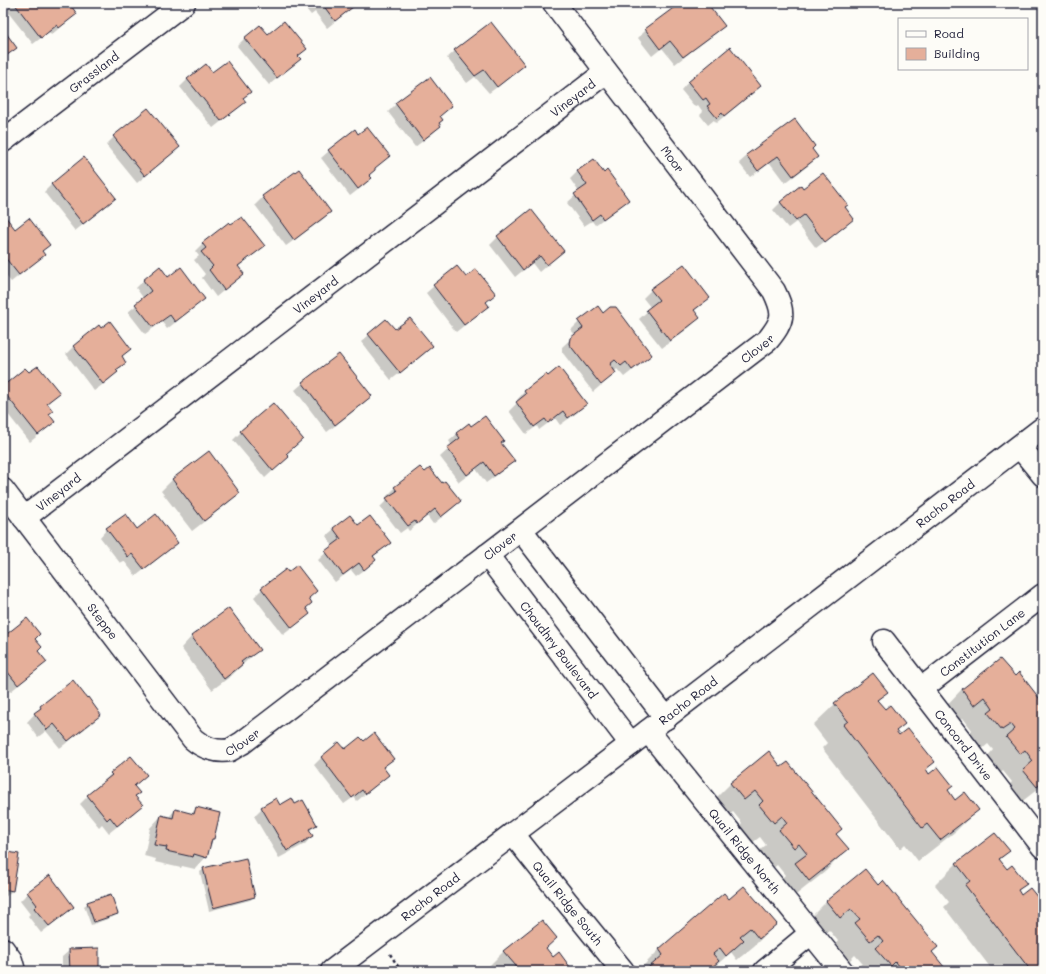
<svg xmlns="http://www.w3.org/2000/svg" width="1046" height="974" viewBox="0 0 1046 974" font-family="Mali,sans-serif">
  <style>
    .shadow { fill: #0003 }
    .building { fill: #e5af9a; stroke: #22223b }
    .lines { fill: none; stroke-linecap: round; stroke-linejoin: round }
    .minor-casing { stroke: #22223b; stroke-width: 25 }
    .path { stroke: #22223b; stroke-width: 2.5; stroke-dasharray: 3 3; stroke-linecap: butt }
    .minor { stroke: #fdfcf7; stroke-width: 22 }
    .labels { text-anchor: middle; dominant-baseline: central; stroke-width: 3; stroke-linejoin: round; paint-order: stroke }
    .street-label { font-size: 12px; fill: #22223b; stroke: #fdfcf7 }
  </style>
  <rect width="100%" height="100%" fill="#fdfcf7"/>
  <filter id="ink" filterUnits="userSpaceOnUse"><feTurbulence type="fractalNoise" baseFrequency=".025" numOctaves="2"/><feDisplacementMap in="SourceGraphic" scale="8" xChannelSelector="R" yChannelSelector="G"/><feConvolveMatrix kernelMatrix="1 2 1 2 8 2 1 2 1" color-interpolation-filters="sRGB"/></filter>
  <g filter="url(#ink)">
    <path class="shadow" d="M6 3H67L76 14 68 21 51 35 49 32 33 44 3 6Z
      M301 3H358L327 28 315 12 311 15Z
      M681 3H706L723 25 716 33 675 64 662 48 652 56 638 38 646 30Z
      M267 35 297 57 292 66 269 85 237 46 245 38Z
      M730 49 760 86 752 94 716 123 714 120 708 125 700 115 703 112 698 105 695 107 681 90 688 82Z
      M455 51 523 65 516 73 489 93 475 77 467 83 447 58Z
      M212 74 242 99 245 102 237 109 213 128 180 87 188 79Z
      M396 104 451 106 439 117 438 123 440 126 432 134 415 147 388 112Z
      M148 109 179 147 171 155 137 183 106 145 114 137Z
      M355 131 358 135 388 156 374 169 369 175 371 178 363 186 350 196 321 158 329 151Z
      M811 150 817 157 809 165 785 183 770 163 750 177 739 163 747 156Z
      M593 160 604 174 627 200 620 207 595 225 592 221 584 226 567 203 579 192 570 179 577 172Z
      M298 171 330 212 322 220 286 246 255 205 263 197Z
      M52 184 115 198 108 205 75 231 44 192Z
      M803 189 844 207 845 226 816 248 796 222 788 228 773 210 781 202Z
      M531 211 563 251 539 272 532 263 515 277 490 245 498 237Z
      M3 219 15 230 49 245 41 252 43 255 36 262 11 282 3 272Z
      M203 243 263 246 256 253 238 267 243 274 235 281 216 297 202 278 205 274 194 260 199 256 195 251Z
      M160 268 168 278 204 299 196 306 167 329 162 322 145 334 128 312 144 299 136 288 143 281Z
      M466 278 487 306 480 313 456 332 426 293 434 286Z
      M651 290 709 298 694 311 698 318 691 326 662 348 639 319 651 308 643 298Z
      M602 314 651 354 643 362 624 377 617 369 607 380 593 392 562 352V347L575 335 571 330 579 322Z
      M395 331 431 346 424 354 391 380 361 342 369 335Z
      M74 346 130 349 121 357 125 363 109 380 94 391 66 354Z
      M546 376 586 404 578 412 560 425 555 418 539 430 537 426 526 434 509 411 518 402 517 400 524 392Z
      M303 383 371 396 363 404 327 432 295 390Z
      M3 387 58 393 47 404 48 415 53 422 46 429 30 442 3 408Z
      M273 405 285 454 288 457 265 478 233 440 241 432Z
      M457 434 500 443 514 461 506 468 486 483 476 469 459 482 440 457 452 446 449 441Z
      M173 479 239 492 227 504 192 531 161 491Z
      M441 485 460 501 452 509 433 524 427 516 409 531 407 528 400 533 380 507 389 498 387 496 395 488Z
      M358 527 389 543 373 557 375 560 367 568 356 576 351 570 335 582 318 560 333 546 326 536 334 529Z
      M107 529 137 530 176 543 169 550 136 576 124 561 120 563 100 537Z
      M286 570 316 591 308 599 305 609 309 614 301 621 283 635 254 597 262 589Z
      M192 636 259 649 231 676 212 690 181 648Z
      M3 639H34L37 651 38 669 10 692 3 683Z
      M1014 678 1043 705V785L1015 807 1002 792 1012 782 1003 771 998 775 985 759 993 750 988 744 980 751 967 735 972 730 963 718 952 726 941 711 962 689Z
      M886 692 877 701 885 711 903 724 895 732 899 737 933 762 925 770 929 776 947 791 955 801 977 810 956 831 918 861 905 844 900 849 822 748 827 743 813 725 835 704Z
      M41 707 100 715 92 723 60 748 46 731 38 737 27 722Z
      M364 742 392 758 383 768 388 775 380 782 357 801 354 797 344 804 314 765 321 758 339 743 345 750Z
      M769 753 847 849 826 871 787 902 774 886 785 875 777 865 772 869 758 852 766 845 760 837 752 843 738 827 742 823 733 812 722 821 709 805 730 784Z
      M131 757 146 775 133 787 134 797 141 805 134 813 109 833 102 824 99 827 80 804 88 796 104 783 103 782 111 774Z
      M295 806 316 825 309 831 312 836 305 844 279 858 254 816 262 808Z
      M196 809 213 839 210 842 206 857 195 869 182 866 181 868 155 862 156 859 144 856 150 828 161 816 168 818 175 810 191 814Z
      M1043 821V844L1033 831Z
      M1008 851 999 861 1007 871 1025 884 1017 892 1021 896 1043 906V971H993L944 907 949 902 935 885 957 863Z
      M3 852 12 891 4 898H3Z
      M204 869 254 897 250 900 209 911 200 872Z
      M865 871 931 952 940 971H855V970L862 963 855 955 848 962 835 945 838 941 829 930 818 939 805 923 826 902Z
      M28 893 73 907 65 914 41 933 28 916 30 914 20 901Z
      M724 895 729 900 776 924 754 946 737 960 731 952 710 971H638L659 950Z
      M88 903 116 914 113 917 91 925 84 906Z
      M545 949 553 959 572 971H484L504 951Z
      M70 950 98 971H62V957Z"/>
    <path class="building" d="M14 3H69L77 14 59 28 57 25 41 38Z
      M315 3H358L335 21 323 5 319 8Z
      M680 3H707L725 26 683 57 670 41 660 49 645 29Z
      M284 21 307 49 298 56 301 59 277 78 244 38 260 25 268 34Z
      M491 22 525 65 497 87 484 70 475 76 454 50Z
      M3 29 17 48 3 58Z
      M730 47 761 86 724 116 722 113 717 118 707 106 710 104 706 98 703 100 688 82Z
      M227 61 251 92 243 98 246 102 221 121 187 79 206 64 212 72Z
      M430 77 452 106 440 116 443 120 439 123 441 126 423 140 395 103Z
      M148 108 180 147 145 176 113 136Z
      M795 119 815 146 812 149 818 157 793 176 778 156 758 171 746 155Z
      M367 127 390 156 375 168V170L369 175 372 178 358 189 328 150 355 129 358 134Z
      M84 157 116 198 83 224 51 184Z
      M594 159 604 173 607 170 629 200 603 219 600 214 592 220 574 194 587 185 577 171Z
      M299 169 331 212 294 240 262 196Z
      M823 173 848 205 845 207 854 219 825 242 804 215 796 221 780 202 801 185 803 188Z
      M531 209 564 251 547 265 540 256 523 270 497 236Z
      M5 216 15 229 29 218 50 245 42 251 45 255 19 275 3 255V218Z
      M242 217 265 246 238 266 244 274 224 290 209 270 213 266 201 252 206 248 202 243 229 222 231 224Z
      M684 264 710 298 694 310 700 318 670 341 646 310 659 300 650 289Z
      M160 266 168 277 181 267 205 299 175 322 170 315 153 327 135 304 151 291 143 280Z
      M457 266 466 277 476 269 496 294 486 302 489 306 464 325 433 285Z
      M598 306 603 313 610 307H616L652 355 632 370 626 362 621 366 615 360 610 364 616 373 601 385 569 344 570 338 583 328 578 321Z
      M410 318 433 346 400 373 368 334 386 319 395 329Z
      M110 321 131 349 122 356 126 363 116 370 118 372 103 384 73 346 99 325 101 328Z
      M339 354 372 396 335 425 302 382Z
      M38 366 60 393 47 403 53 411 49 414 55 422 38 435 3 391V386L25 368 29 372Z
      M559 367 587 404 568 418 563 411 548 423 545 419 534 427 516 402 526 394 524 391 546 374 548 376Z
      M273 403 303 439 286 454 289 457 273 471 240 431Z
      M485 416 504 441 501 443 515 461 494 476 484 462 467 475 447 448 460 438 456 433 469 423 471 426Z
      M209 451 240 493 204 521 172 479Z
      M420 467 425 472 430 468 442 483 445 481 461 501 441 517 435 509 417 524 415 521 408 526 386 498 397 491 394 487Z
      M126 514 137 529 156 514 178 543 144 569 132 554 128 557 106 528Z
      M350 515 358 525 370 516 391 543 373 556 376 560 364 570 359 563 343 575 325 551 341 539 333 528Z
      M297 565 317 591 309 598 312 603 306 608 310 614 292 628 261 588 286 569 288 572Z
      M229 608 260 650 250 657 249 656 241 662 243 664 224 679 191 636Z
      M27 618 40 634 35 639 42 647 38 651 47 662 18 685 3 666V637Z
      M1000 659 1015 676 1019 672 1043 703V782L1037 787 1023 770 1033 761 1025 750 1020 754 1006 737 1015 729 1011 724 1002 730 988 713 993 709 985 697 974 706 962 689Z
      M873 673 888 692 877 700 885 709 890 705 905 724 896 731 899 735 908 728 935 762 926 769 929 774 938 767 953 786 948 790 955 800 965 792 979 810 940 840 927 824 922 828 843 725 848 721 834 703Z
      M73 680 87 698 88 697 101 715 68 741 54 724 47 730 34 713 41 708 40 706Z
      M374 733 394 759 383 767 389 775 365 794 362 790 352 798 321 757 339 742 345 749 360 737 364 741Z
      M769 751 781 767 788 762 842 829 836 834 849 849 809 881 795 863 807 854 799 844 794 848 779 830 787 823 782 816 774 823 759 805 763 801 755 791 744 800 730 783Z
      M131 756 147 775 134 786 140 793 135 796 143 805 117 826 110 817 107 820 87 795 112 775 110 773Z
      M276 798 280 805 292 798 295 804 303 800 317 825 309 829 313 836 287 851 261 807Z
      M196 807 220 813 214 839H212L207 858 194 854 193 857 166 851 167 847 154 845 161 815 173 818 175 809 194 814Z
      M995 833 1010 851 999 859 1007 869 1012 865 1027 884 1018 890 1021 895 1030 888 1043 904V971H1031L965 885 970 881 956 863Z
      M3 851 19 854 13 891 3 889Z
      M246 858 255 897 213 908 203 868Z
      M865 869 878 885 883 880 938 947 932 952 945 968 940 971H902L895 962 891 966 875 948 883 941 878 935 870 941 855 923 860 919 851 909 840 918 826 901Z
      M50 875 74 907 49 926 34 908 37 905 27 892Z
      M744 886 777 924 759 939 750 928 740 936 744 940 726 956 720 948 713 954 719 961 708 971H651L648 968 663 955 659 949 724 893 729 899Z
      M111 894 118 914 94 922 87 902Z
      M542 920 557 938 546 948 553 957 559 952 573 971H510L516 966 503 951Z
      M99 948V971H70L69 949Z"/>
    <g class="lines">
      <defs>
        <g id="minor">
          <path id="s1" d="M3 141 184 3"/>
          <path d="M1020 447 1043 475"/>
          <path id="s2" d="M3 490 193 739C202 747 217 753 230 750 234 748 238 745 242 743L768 340C784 320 785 314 774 291L554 3"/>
          <path id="s3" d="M24 518 606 72"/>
          <path d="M521 530 666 718"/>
          <path id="s4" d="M487 555 631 744"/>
          <path id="s5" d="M884 641 1043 847"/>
          <path id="s6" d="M921 689 1043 595"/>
          <path id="s7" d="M648 731 842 971"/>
          <path id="s8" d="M513 834 567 902 623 971"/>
          <path d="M3 949 11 960 14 971"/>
          <path id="s9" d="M332 971 631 744 1043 428"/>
          <path d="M765 971 811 933"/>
        </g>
      </defs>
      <use href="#minor" class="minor-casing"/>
      <path class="path" d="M390 954 401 971"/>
      <use href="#minor" class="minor"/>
    </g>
  </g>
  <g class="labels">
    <g class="street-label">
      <text stroke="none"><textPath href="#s1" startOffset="114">Grassland</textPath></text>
      <text stroke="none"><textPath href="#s3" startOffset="691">Vineyard</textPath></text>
      <text transform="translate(673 159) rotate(53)">Moor</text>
      <text stroke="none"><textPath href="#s3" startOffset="367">Vineyard</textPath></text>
      <text stroke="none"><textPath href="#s2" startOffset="1016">Clover</textPath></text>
      <text stroke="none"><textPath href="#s3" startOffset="43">Vineyard</textPath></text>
      <text stroke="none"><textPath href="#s9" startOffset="771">Racho Road</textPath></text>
      <text stroke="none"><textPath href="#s2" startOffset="692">Clover</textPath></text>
      <text stroke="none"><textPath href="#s2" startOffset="165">Steppe</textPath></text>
      <text stroke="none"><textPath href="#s6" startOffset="77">Constitution Lane</textPath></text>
      <text stroke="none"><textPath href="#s4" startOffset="119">Choudhry Boulevard</textPath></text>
      <text stroke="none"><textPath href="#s9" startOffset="447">Racho Road</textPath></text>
      <text stroke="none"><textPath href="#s2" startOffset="368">Clover</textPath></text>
      <text stroke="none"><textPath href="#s5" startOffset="131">Concord Drive</textPath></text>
      <text stroke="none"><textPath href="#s7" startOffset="154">Quail Ridge North</textPath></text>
      <text stroke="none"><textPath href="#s9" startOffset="123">Racho Road</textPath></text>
      <text stroke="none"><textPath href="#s8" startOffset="88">Quail Ridge South</textPath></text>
    </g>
  </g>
  <rect width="1046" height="974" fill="none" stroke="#fdfcf7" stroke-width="16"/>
  <rect x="8" y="8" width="1030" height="958" fill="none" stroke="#22223b" stroke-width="1.5" filter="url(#ink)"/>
  <rect x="898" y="18" width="130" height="52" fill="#fdfcf7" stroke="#a5a5ac"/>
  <rect x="906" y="31" width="20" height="6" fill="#fdfcf7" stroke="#a5a5ac"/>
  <text x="934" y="38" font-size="12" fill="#22223b">Road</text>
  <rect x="906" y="48" width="20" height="12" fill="#e5af9a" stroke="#a5a5ac"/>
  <text x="934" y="58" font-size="12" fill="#22223b">Building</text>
</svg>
